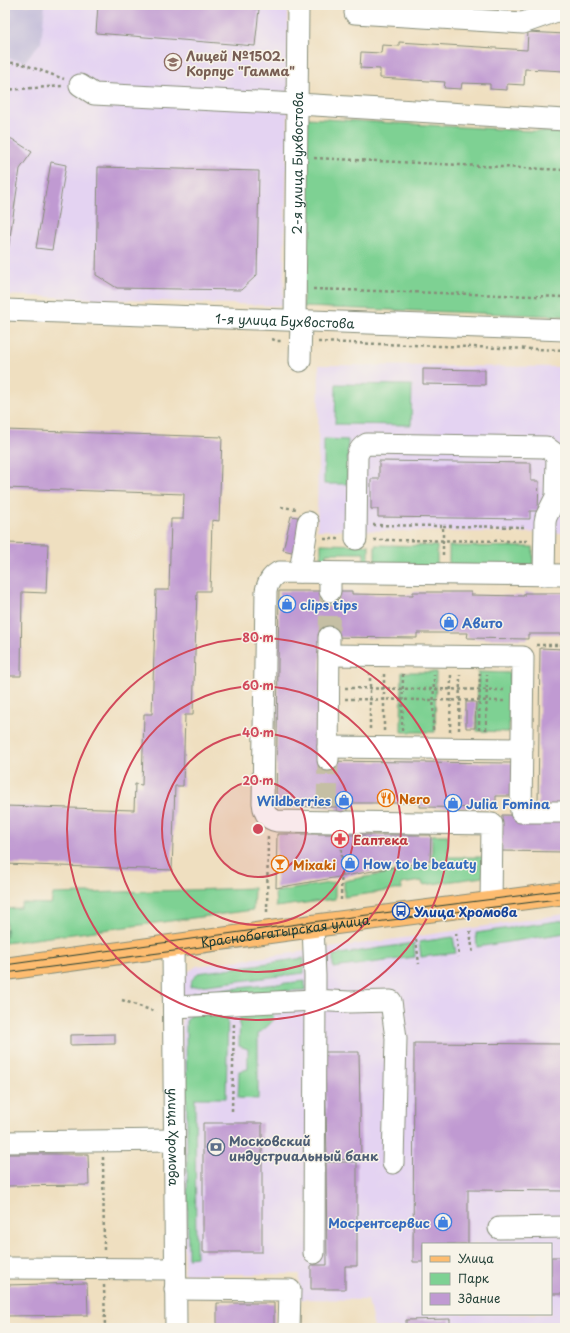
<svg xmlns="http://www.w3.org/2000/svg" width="570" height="1333" viewBox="0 0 570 1333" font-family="'Playpen Sans',sans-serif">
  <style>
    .built { fill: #e4d3f2; fill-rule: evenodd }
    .industrial { fill: #c6c0da }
    .green { fill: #7ed193; stroke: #4e8764 }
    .building { fill: #c09ad2 }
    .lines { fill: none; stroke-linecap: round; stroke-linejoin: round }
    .minor-tunnel { stroke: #c5bfa4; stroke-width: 21; stroke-dasharray: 21 10; stroke-linecap: butt }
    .minor-casing { stroke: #878e7a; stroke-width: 23 }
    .major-casing { stroke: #878e7a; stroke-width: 24 }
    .path { stroke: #878e7a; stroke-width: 2.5; stroke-dasharray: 3 3; stroke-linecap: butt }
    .minor { stroke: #fff; stroke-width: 21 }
    .major { stroke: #fdbc6f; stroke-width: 22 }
    .tram { stroke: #1f3d34; stroke-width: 1 }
    .ring { fill: none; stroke: #d1495b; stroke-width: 2 }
    .labels { text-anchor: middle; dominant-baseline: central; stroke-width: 3; stroke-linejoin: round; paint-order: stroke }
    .education-label { font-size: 13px; font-weight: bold; fill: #785e54; stroke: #f7f3e8; text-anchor: start }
    .street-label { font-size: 13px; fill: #1f3d34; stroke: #f7f3e8 }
    .shop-label { font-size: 13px; font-weight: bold; fill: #366cbe; stroke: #f7f3e8; text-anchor: start }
    .food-label { font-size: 13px; font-weight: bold; fill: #c56008; stroke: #f7f3e8; text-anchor: start }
    .health-label { font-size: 13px; font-weight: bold; fill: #be3a42; stroke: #f7f3e8; text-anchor: start }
    .transit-label { font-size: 13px; font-weight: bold; fill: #164399; stroke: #f7f3e8; text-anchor: start }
    .service-label { font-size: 13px; font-weight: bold; fill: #4e5e75; stroke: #f7f3e8; text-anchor: start }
    .centre { fill: #d1495b; stroke: #f7f3e8; stroke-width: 2 }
    .ring-label { font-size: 12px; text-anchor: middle; font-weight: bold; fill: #d1495b; stroke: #f7f3e8; stroke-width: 3; stroke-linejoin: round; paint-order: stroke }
  </style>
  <rect width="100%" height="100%" fill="#f7f3e8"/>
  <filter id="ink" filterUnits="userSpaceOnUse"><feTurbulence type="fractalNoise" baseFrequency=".025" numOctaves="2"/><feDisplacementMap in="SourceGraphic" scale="8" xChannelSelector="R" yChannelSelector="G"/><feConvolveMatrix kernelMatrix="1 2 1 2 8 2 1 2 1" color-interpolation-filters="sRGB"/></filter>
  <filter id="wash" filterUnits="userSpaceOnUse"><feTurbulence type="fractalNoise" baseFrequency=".012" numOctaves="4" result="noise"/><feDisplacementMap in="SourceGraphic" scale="16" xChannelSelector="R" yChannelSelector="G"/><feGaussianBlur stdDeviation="0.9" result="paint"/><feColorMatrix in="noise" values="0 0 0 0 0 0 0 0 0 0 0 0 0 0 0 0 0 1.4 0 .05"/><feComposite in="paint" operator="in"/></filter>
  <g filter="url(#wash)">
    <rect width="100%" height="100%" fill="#efdfc0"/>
    <path class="built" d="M5 5H288V118L283 306 5 295Z
      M319 365 564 367 562 501 565 502V533L317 530Z
      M565 914V1328H374L368 1300 299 1299 300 1274H184L181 984 189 971 197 966 426 935ZM423 1244H551V1314H423Z"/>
    <path class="industrial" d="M5 5H45L41 42 25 61 5 58Z"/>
    <path class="green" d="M307 118 565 133V316L303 307Z
      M336 384 412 385 411 425 335 424Z
      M324 439 348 440 347 484H324Z
      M321 544 369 545V565H364V553H326V561H321Z
      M375 545 437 546V566L375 565Z
      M449 546 533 547V567L449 566Z
      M402 672H436L435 732H401Z
      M478 672 510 673 509 732 477 731Z
      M432 835H448V857H483V877L423 885 422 881 401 884 402 889 344 897V881L432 865Z
      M335 882V899L276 907 275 892Z
      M254 888 253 910 5 943V928L7 937 5 909 20 908 22 903 51 904 53 894Z
      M565 920V933L477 947 476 933Z
      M453 937 456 953 421 957 419 942Z
      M414 943 415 957 333 968V955Z
      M304 958V973L190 987 191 981 198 973Z
      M305 981V990L194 996 192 993Z
      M228 1010 226 1098H195L196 1257 188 1258 186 1021 192 1014Z
      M240 1010 270 1011C280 1021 265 1027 258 1034V1099L238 1098 239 1071 248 1069V1049L239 1046Z"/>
    <g id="blocks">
      <path class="building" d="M98 5H207L259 9 255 46 96 33Z
        M528 32 565 34V71L525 69 524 85 507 84V90L490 89V84L462 83 461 89 444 88 445 82 380 78V69L360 68 361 52 381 53 382 45 399 46V42L527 50Z
        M5 138 12 139 32 152 20 169 6 264Z
        M51 162 66 165 52 250 36 248Z
        M98 167 259 171 257 275 241 290 117 288 96 275Z
        M423 369 485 370V385L423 384Z
        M5 430 222 437 219 521 212 520 210 591H197L193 715H185L183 786H175L172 870 5 864V806L134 810 135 784 142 785 144 714H152L156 590H169L171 519H183L184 494 5 488Z
        M379 461 531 463V481H539L538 511H530V519L378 517V509H371V479H379Z
        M291 516 304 518 296 553 283 550Z
        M5 543 48 544 46 593 22 592 21 676H5Z
        M279 591H352V594L413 595V592H471V595L524 596V593H565V634H528V639L467 638 468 633H417V638L321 637 319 761 513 763V796H496V808L420 807V803H348V807H347L346 835H431L430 861 276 888 277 834H337V807L276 806Z
        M540 648 565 649V805H538Z
        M466 702H476L475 728H466Z
        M502 815 565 816V852L501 851Z
        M115 1034V1044L70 1045V1035Z
        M414 1043 565 1044V1191L468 1190V1244H423V1262H413Z
        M325 1052H359L361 1159 327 1160Z
        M203 1123H262V1252H203Z
        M5 1154H88L89 1185 5 1186Z
        M326 1162H357V1266H345V1289H311V1265H327Z
        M551 1257H565V1294H551Z
        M87 1283 88 1315 5 1316V1285Z
        M217 1303H274V1328H217Z
        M450 1319V1328H406V1320Z"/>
    </g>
  </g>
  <g filter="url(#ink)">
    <use href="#blocks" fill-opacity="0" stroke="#878e7a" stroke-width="1"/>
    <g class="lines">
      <path class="minor-tunnel" d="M329 637 330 591
        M327 806 328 761"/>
      <defs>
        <g id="minor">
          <path d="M355 13 523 23 565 8"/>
          <path d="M80 85 94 94 298 104 565 120"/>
          <path id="s1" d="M5 310 565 330"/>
          <path id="s2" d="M295 321 298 5"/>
          <path d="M300 361 301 321"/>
          <path d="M356 539 357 456C359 450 361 447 367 444L546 447 554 453 557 459 556 497 546 517 545 522 544 575"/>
          <path d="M300 572 308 522"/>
          <path d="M330 591V573"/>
          <path d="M329 655 523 657 521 812H565"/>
          <path d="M328 747 522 749"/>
          <path d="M328 760 329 637"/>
          <path d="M337 822 277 821C267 819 264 813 263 803L266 591C268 582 271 577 279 572L565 575"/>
          <path d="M346 822 492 824 491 903"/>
          <path d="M313 926 315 976 314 1253"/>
          <path id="s3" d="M173 946 176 1328"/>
          <path d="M174 1007 314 1000 349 1002 391 1001 396 1038 393 1163"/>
          <path d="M5 1142 174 1140"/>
          <path d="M499 1228 565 1227"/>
          <path d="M5 1268 175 1269"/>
          <path d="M175 1289 290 1290 289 1328"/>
        </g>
        <g id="major">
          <path id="s4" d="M5 969 313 926 565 893"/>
        </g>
      </defs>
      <use href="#minor" class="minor-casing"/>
      <use href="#major" class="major-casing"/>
      <path class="path" d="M5 62 23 64 64 79
        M5 90 62 86
        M314 158 565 170
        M313 289 565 297
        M272 339 277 341H283
        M318 342 565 350
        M281 507 297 509
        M373 525 443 526V556
        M443 526 527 527
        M324 539H339
        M374 540 527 541
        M536 645H565
        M345 688 504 690
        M345 699 504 701
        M370 729V674
        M433 730 434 675
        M459 730 460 675
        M479 730 480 673
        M486 730 487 675
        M384 731V674
        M402 731 403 674
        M450 732 451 675
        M341 900 342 839
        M267 912 268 836
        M470 931 473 954
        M456 933 459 957
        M416 939 419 964
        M122 1000 156 1012
        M232 1111 234 1022
        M103 1157 104 1250
        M104 1285 105 1328"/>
      <use href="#minor" class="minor"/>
      <use href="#major" class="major"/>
      <path class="tram" d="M5 965 312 922 565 890
        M5 973 174 951 313 930 565 898"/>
    </g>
  </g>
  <circle cx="258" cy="829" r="48" fill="#d1495b" fill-opacity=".12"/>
  <g class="ring">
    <circle cx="258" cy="829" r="48"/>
    <circle cx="258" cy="829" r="96"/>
    <circle cx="258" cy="829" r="143"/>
    <circle cx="258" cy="829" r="191"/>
  </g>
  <defs>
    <symbol id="school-ring" viewBox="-11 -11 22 22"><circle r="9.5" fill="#f7f3e8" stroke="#8d6e63" stroke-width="1.5"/><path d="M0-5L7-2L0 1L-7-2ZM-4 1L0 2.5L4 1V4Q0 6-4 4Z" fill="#8d6e63"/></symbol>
    <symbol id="shop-ring" viewBox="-11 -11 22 22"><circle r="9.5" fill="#f7f3e8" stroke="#3f7fe0" stroke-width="1.5"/><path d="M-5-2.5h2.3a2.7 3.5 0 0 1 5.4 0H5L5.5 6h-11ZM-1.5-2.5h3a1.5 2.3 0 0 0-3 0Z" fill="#3f7fe0"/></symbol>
    <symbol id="restaurant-ring" viewBox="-11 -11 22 22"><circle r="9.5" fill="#f7f3e8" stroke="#e8710a" stroke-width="1.5"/><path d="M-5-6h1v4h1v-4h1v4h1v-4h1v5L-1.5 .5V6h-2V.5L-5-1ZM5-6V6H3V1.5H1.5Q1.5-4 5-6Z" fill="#e8710a"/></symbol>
    <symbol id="pharmacy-ring" viewBox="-11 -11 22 22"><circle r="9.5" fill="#f7f3e8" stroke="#e0444e" stroke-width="1.5"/><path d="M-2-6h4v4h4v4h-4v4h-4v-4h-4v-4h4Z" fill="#e0444e"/></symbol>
    <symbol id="bar-ring" viewBox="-11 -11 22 22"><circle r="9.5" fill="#f7f3e8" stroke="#e8710a" stroke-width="1.5"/><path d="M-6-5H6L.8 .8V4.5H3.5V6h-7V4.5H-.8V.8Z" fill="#e8710a"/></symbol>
    <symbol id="bus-ring" viewBox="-11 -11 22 22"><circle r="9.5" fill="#f7f3e8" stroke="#1a4fb4" stroke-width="1.5"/><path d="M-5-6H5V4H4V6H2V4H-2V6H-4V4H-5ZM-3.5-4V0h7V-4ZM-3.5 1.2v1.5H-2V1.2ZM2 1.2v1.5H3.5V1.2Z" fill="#1a4fb4"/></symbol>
    <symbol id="bank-ring" viewBox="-11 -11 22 22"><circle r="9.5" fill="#f7f3e8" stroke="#5c6f8a" stroke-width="1.5"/><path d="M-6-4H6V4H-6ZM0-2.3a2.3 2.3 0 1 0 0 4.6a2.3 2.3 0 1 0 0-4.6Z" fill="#5c6f8a"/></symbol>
  </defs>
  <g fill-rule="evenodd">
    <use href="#school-ring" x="163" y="52" width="20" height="20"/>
    <use href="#shop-ring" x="277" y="594" width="20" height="20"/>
    <use href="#shop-ring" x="439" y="612" width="20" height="20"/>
    <use href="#restaurant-ring" x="376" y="788" width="20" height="20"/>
    <use href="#shop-ring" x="334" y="790" width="20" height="20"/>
    <use href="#shop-ring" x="443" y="793" width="20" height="20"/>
    <use href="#pharmacy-ring" x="330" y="829" width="20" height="20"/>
    <use href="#shop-ring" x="340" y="853" width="20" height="20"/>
    <use href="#bar-ring" x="270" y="854" width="20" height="20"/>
    <use href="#bus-ring" x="391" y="901" width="20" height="20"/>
    <use href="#bank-ring" x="206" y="1137" width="20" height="20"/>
    <use href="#shop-ring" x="433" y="1212" width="20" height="20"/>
  </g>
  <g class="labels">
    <g class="education-label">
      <text x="186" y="55">Лицей №1502.<tspan x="186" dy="15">Корпус "Гамма"</tspan></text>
    </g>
    <g class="street-label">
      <text stroke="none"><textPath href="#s2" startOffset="158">2-я улица Бухвостова</textPath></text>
      <text stroke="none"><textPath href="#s1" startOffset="280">1-я улица Бухвостова</textPath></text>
      <text stroke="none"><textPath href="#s4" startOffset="283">Краснобогатырская улица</textPath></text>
      <text stroke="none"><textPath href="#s3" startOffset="191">улица Хромова</textPath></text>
    </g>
    <g class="shop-label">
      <text x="300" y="604">clips tips</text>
      <text x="462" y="622">Авито</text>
      <text x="331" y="800" text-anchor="end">Wildberries</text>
      <text x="466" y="803">Julia Fomina</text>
      <text x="363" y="863">How to be beauty</text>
      <text x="430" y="1222" text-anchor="end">Мосрентсервис</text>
    </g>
    <g class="food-label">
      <text x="399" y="798">Nero</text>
      <text x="293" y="864">Mixaki</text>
    </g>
    <g class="health-label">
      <text x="353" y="839">Еаптека</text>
    </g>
    <g class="transit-label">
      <text x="414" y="911">Улица Хромова</text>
    </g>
    <g class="service-label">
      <text x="229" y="1140">Московский<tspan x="229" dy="15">индустриальный банк</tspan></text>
    </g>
  </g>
  <circle cx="258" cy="829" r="6" class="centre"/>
  <g class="ring-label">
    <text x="258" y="642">80 m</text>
    <text x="258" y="690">60 m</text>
    <text x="258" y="737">40 m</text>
    <text x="258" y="785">20 m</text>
  </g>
  <rect width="570" height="1333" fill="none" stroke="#f7f3e8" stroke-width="20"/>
  <rect x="422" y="1243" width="130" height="72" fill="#f7f3e8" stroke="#a1aaa0"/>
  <rect x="430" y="1256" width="20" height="6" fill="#fdbc6f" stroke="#a1aaa0"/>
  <text x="458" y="1263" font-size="12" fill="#1f3d34">Улица</text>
  <rect x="430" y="1273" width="20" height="12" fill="#7ed193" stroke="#a1aaa0"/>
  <text x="458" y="1283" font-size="12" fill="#1f3d34">Парк</text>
  <rect x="430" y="1293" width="20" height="12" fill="#c09ad2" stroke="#a1aaa0"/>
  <text x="458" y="1303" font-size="12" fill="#1f3d34">Здание</text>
</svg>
